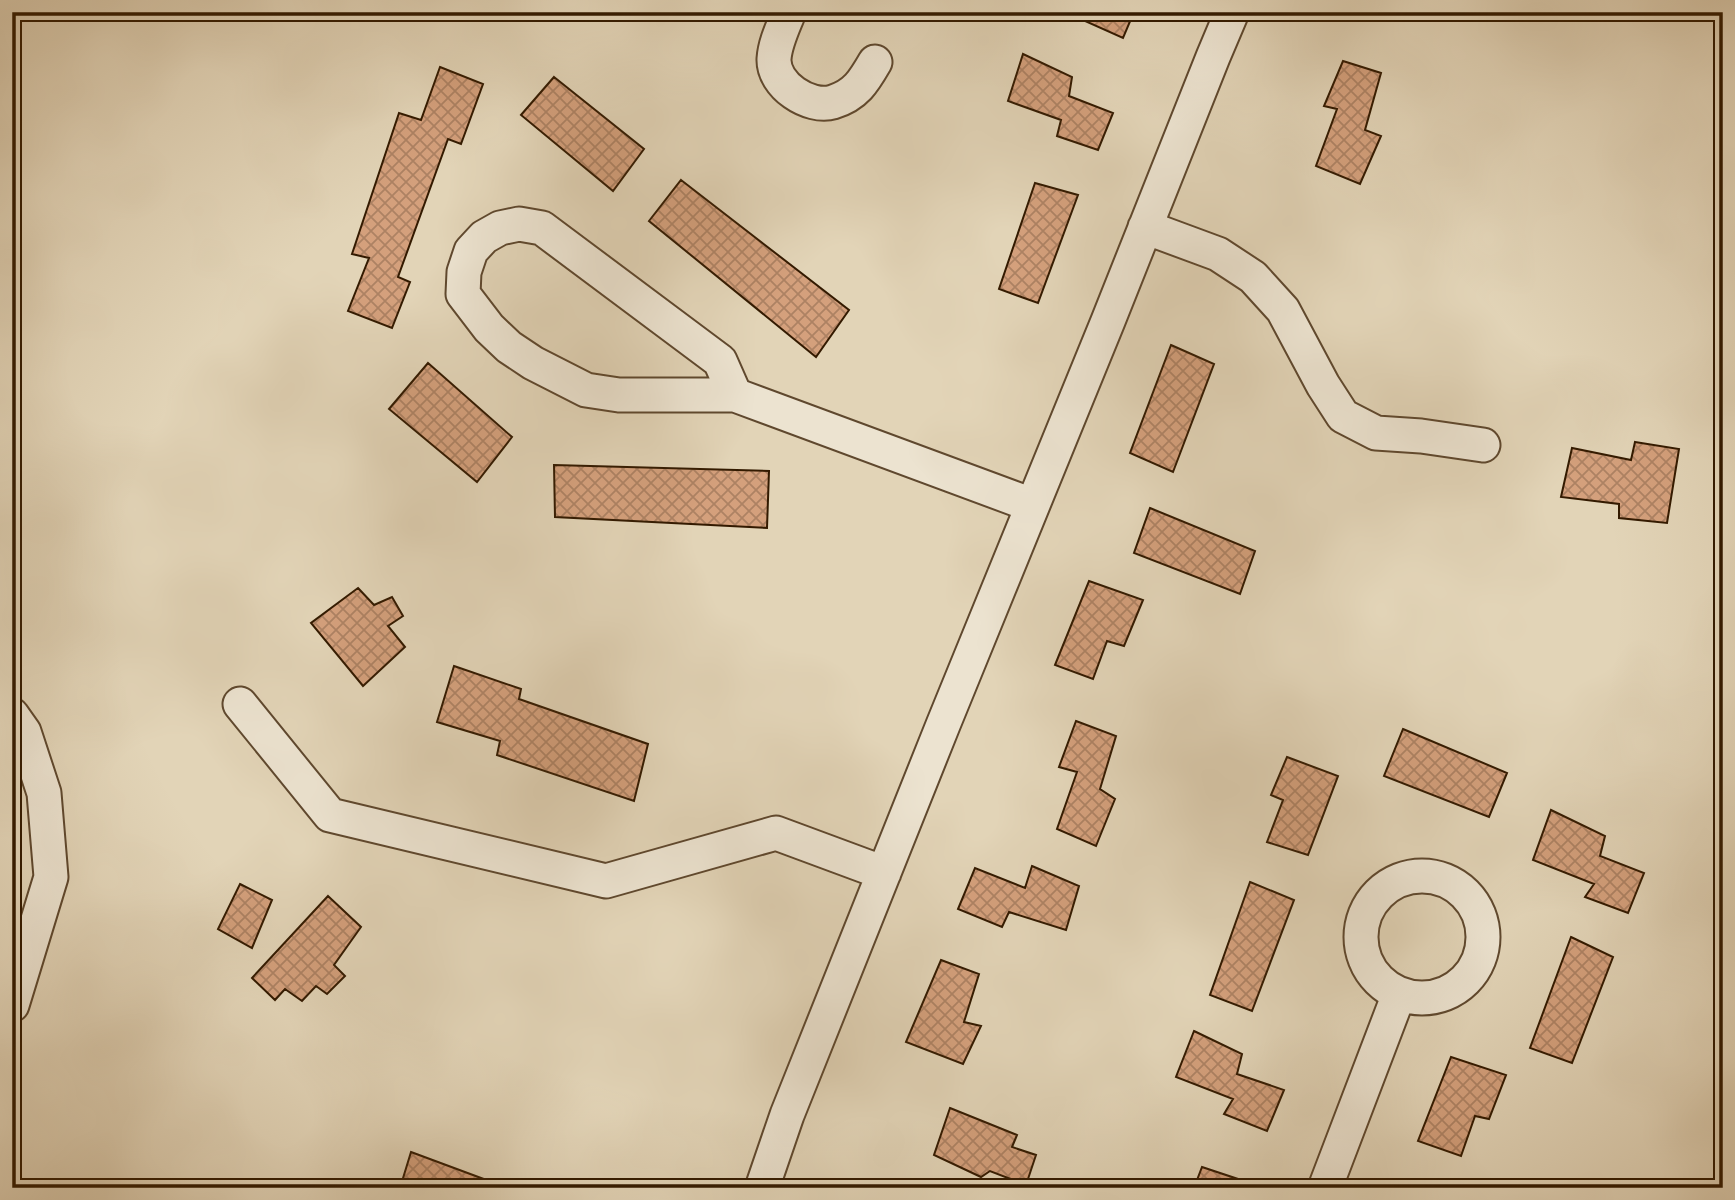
<svg xmlns="http://www.w3.org/2000/svg" width="1735" height="1200" viewBox="0 0 1735 1200" font-family="'Libre Bodoni',serif">
  <style>
    .building { fill: url(#building-cross-hatch); stroke: #331a00; stroke-width: 2 }
    .lines { fill: none; stroke-linecap: round; stroke-linejoin: round }
    .minor-casing { stroke: #5f482e; stroke-width: 37 }
    .minor { stroke: #ece3d0; stroke-width: 33 }
  </style>
  <defs>
    <pattern id="building-cross-hatch" width="8" height="8" patternUnits="userSpaceOnUse" patternTransform="scale(1.75)"><rect width="8" height="8" fill="#d4a07c"/><path d="M0 0l8 8M0 8l8-8" fill="none" stroke="#ad8263"/></pattern>
  </defs>
  <rect width="100%" height="100%" fill="#e2d4b7"/>
  <filter id="stains"><feTurbulence type="fractalNoise" baseFrequency=".00286" numOctaves="4"/><feColorMatrix values="0 0 0 0 .2 0 0 0 0 .09 0 0 0 0 .02 0 0 0 .5 -.17"/></filter>
  <radialGradient id="worn" r=".72"><stop offset=".6" stop-color="#630" stop-opacity="0"/><stop offset="1" stop-color="#630" stop-opacity=".3"/></radialGradient>
  <path class="building" d="M1088 12H1134L1123 38 1085 21Z
    M1023 54 1072 77 1069 96 1113 113 1098 150 1057 136 1061 120 1008 101Z
    M1343 61 1381 73 1365 130 1381 136 1360 184 1316 166 1337 109 1324 106Z
    M440 67 483 84 461 144 448 139 398 277 410 282 392 328 348 311 369 258 352 254 399 113 421 120Z
    M554 77 644 149 613 191 521 115Z
    M681 180 849 310 816 357 649 221Z
    M1035 183 1078 195 1038 303 999 289Z
    M1171 345 1214 364 1173 472 1130 453Z
    M428 363 512 437 477 482 389 409Z
    M1635 442 1679 449 1667 523 1619 518V504L1561 497 1572 448 1631 460Z
    M554 465 769 471 767 528 555 517Z
    M1150 508 1255 551 1240 594 1134 553Z
    M1089 581 1143 600 1124 646 1107 641 1093 679 1055 665Z
    M358 588 374 605 392 597 403 616 388 626 405 647 363 686 311 623Z
    M454 666 521 689 519 699 648 744 634 801 497 755 500 741 437 722Z
    M1076 721 1116 736 1100 789 1115 799 1096 846 1057 829 1077 772 1059 767Z
    M1403 729 1507 773 1489 817 1384 776Z
    M1287 757 1338 776 1308 855 1267 842 1283 800 1271 795Z
    M1551 810 1605 836 1600 856 1644 873 1628 913 1585 897 1594 884 1533 860Z
    M1032 866 1079 886 1066 930 1009 912 1002 927 958 909 975 868 1025 888Z
    M1250 882 1294 900 1252 1011 1210 995Z
    M240 884 272 900 252 948 218 929Z
    M328 896 361 927 334 965 345 976 327 994 316 986 302 1001 285 989 275 1000 252 978Z
    M1571 937 1613 957 1572 1063 1530 1048Z
    M941 960 979 974 964 1022 981 1026 963 1064 906 1042Z
    M1194 1031 1242 1054 1237 1074 1284 1090 1267 1131 1224 1114 1233 1099 1176 1077Z
    M1451 1057 1506 1075 1489 1119 1475 1116 1461 1156 1418 1141Z
    M950 1108 1017 1135 1012 1147 1036 1155 1026 1185 990 1171 981 1177 934 1155Z
    M411 1152 508 1188H400Z
    M1202 1167 1247 1182 1245 1188H1194Z"/>
  <g class="lines">
    <defs>
      <path id="minor" d="M789 12C783 27 775 43 774 59 773 85 809 109 833 102 856 95 864 81 875 62
        M1145 227 1218 254 1253 277 1283 310 1323 385 1343 416 1376 433 1421 436 1483 445
        M735 395H619L586 390 533 363 509 347 489 328 463 294 464 272 471 251 484 237 500 228 519 224 542 228 720 361 735 395 1032 505
        M240 704 330 815 606 881 776 833 884 873
        M12 715 24 732 44 793 51 877 12 1005
        M1361 937a61 61 0 1 1 122 0a61 61 0 1 1-122 0Z
        M762 1188 787 1115 943 725 1108 321 1213 57 1232 12
        M1325 1188 1399 994"/>
    </defs>
    <use href="#minor" class="minor-casing"/>
    <use href="#minor" class="minor"/>
  </g>
  <rect width="1735" height="1200" fill="none" stroke="#e2d4b7" stroke-width="42"/>
  <rect x="14" y="14" width="1707" height="1172" fill="none" stroke="#331a00" stroke-width="3.5"/>
  <rect x="21" y="21" width="1693" height="1158" fill="none" stroke="#331a00" stroke-width="2"/>
  <rect width="100%" height="100%" filter="url(#stains)"/>
  <rect width="100%" height="100%" fill="url(#worn)"/>
</svg>
